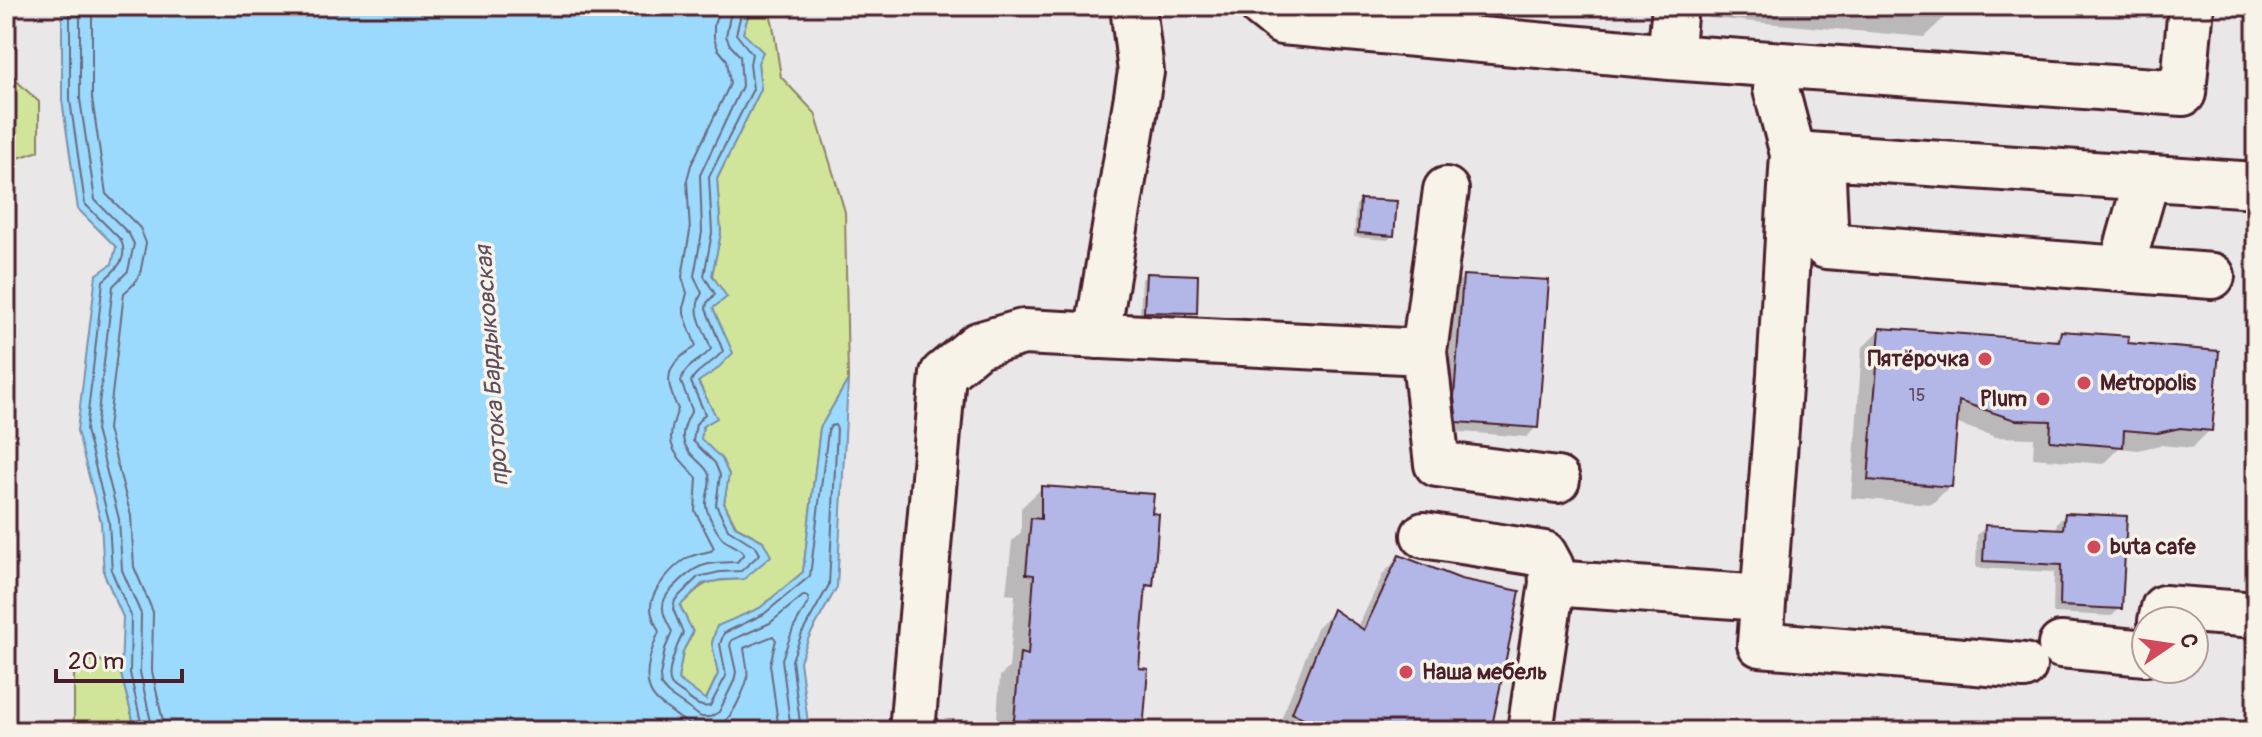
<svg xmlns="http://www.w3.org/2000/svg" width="2262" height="737" viewBox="0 0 2262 737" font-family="Pangolin,sans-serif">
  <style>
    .green { fill: #d0e59a; stroke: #8d8262; stroke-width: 2 }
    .water { fill: #9cdafd; stroke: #7b8fa9; stroke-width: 2 }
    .shadow { fill: #0003 }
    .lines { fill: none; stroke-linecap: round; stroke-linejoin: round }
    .shore { stroke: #6b6a7f; stroke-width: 2 }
    .building { fill: #b2b7e8; stroke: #4a1f2b; stroke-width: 2 }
    .minor-casing { stroke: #4a1f2b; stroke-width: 50 }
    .minor { stroke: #f7f3e8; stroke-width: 44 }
    .poi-dot { fill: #d1495b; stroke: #f7f3e8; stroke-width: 3 }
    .labels { text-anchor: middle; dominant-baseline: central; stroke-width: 7; stroke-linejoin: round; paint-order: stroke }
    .number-label { font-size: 18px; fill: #64455a }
    .poi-label { font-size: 22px; font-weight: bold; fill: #4a1f2b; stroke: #f7f3e8; text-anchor: start }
    .water-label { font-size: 24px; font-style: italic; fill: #5e4e60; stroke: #f7f3e8 }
  </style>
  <rect width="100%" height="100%" fill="#e9e7e8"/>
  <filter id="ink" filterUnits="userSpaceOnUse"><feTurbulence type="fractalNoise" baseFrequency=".0125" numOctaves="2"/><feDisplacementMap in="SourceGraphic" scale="16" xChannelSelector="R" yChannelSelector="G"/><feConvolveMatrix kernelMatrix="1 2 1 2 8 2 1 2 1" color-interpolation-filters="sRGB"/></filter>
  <g filter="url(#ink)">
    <path class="green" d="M751 6H768L773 25 781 77 815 113 845 212 848 380 820 428 803 572 760 608 717 627 712 643 718 674 705 701 678 679 683 651 693 633 680 606C706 579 707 581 744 579L763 541 736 526 724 503 729 474 721 459 700 439 703 426 716 418 698 381 716 370 712 275 721 233 717 179 761 89 758 63 743 33Z
      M6 71 39 102V151L6 162Z
      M100 660 121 674 136 731H65L74 719V661Z"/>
    <path class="water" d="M62 6H751L743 33 763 52 758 63 761 89 717 179 721 233 712 275 727 297 713 308 733 353 716 370 698 382 717 418 703 426 701 439 722 459 729 475 724 503 735 526 763 541 771 556 744 579 721 580 702 584 680 606 693 632 683 651 678 679 706 700 718 674 712 643 717 626 760 608 803 572 820 428 848 380 837 587 809 637 800 661 809 731H136L121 674 123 617 104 574 101 522 77 431 96 275 112 264 116 247 78 209 62 100Z"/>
    <path class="shadow" d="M1710 6H1944V18L1924 37 1709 18Z
      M1997 6H2087L2080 13Z
      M1361 201 1392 235 1388 240 1354 237 1356 205Z
      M1147 275 1195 313 1190 317 1140 315 1142 279Z
      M1463 277 1536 427 1527 437 1448 431 1446 408 1454 286Z
      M1880 330 2051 343 2061 333 2126 345 2210 430 2192 448 2160 445 2138 450 2119 448 2103 464 2033 458 2034 438 1996 437 1955 423 1950 486 1932 504 1851 498 1862 348Z
      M1042 488 1151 585 1143 593 1137 670 1141 731H996L1000 676 1009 668 1015 595 1006 594 1012 541 1021 532V508Z
      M2065 515 2120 608 2112 616 2053 613 2054 572 1976 568 1977 535 1986 527 2056 531 2057 523Z
      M1399 557 1489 731 1277 730 1317 628 1333 612 1357 629 1383 574Z"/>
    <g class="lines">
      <path class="shore" d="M70 6V100L85 204 121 240C129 260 116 269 103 281L86 430 109 521 112 572 131 616 130 673 143 731
        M80 6V99L95 200 129 234 134 244 128 271 113 286 96 430 119 519 122 570 141 614 140 672 153 731
        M92 6V98L106 194 140 228 146 243 140 274 134 284 124 293 108 429 131 516 134 567 153 612 152 671 165 731
        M720 6 714 25V38L718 49 727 60 730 84 691 165 687 180 690 231 682 277 687 293 684 305V314L696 346C691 350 685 353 680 358 662 373 670 392 678 409 663 447 673 451 697 478L695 511 714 548 711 551C703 553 694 554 687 558 673 566 650 591 651 608 651 617 656 624 659 632 652 647 644 671 649 687 652 700 664 706 674 714 701 735 722 736 738 702 741 695 746 687 747 679 749 668 745 658 744 648L773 636 776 640 770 664 779 731
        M732 6 726 36 730 45 740 56 742 86 700 175 702 232 694 276 702 293C690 313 705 329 711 349 701 362 684 364 681 382L692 410C680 432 678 443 697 460 702 465 707 468 709 475 712 485 705 496 706 506 708 516 717 533 724 540 731 545 739 547 744 554L737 562C704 563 697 563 674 587 668 593 662 599 663 609 663 617 669 625 672 632L665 649 660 676 661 686 668 694 701 717H710L719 712 734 681 736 672 730 645 732 640 770 623 803 596H807L809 601 793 629 782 659 791 731
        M743 6 736 34 752 54 750 64 753 89 709 177 712 233 704 276 715 294 707 303 706 309 723 351C714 363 694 371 691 382L705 414 696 424 693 441 715 463 720 475 716 505 728 529 756 547 760 554 741 571 720 572 698 577 675 600 673 609 683 633C678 643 665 673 671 684 674 689 683 693 687 697 695 703 700 708 710 706L726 676 720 644 724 633 764 614 810 576 828 431 831 426 835 425 837 429 829 585 802 633 792 660 801 731"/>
    </g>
    <path class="building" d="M1360 199 1397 201 1394 236 1358 233Z
      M1146 273 1198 275 1197 313 1144 312Z
      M1463 275 1549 280 1538 428 1457 422 1454 397Z
      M1880 328 2059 341 2061 331 2129 336 2128 343 2219 351 2212 431 2180 428 2158 433 2124 430 2123 447 2050 441 2051 421 2015 420 1959 401 1952 487 1868 480Z
      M1041 486 1154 494 1152 513 1159 514 1156 555 1153 586 1146 585 1139 668 1148 669 1143 731H1013L1020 653 1028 655 1034 575 1026 574 1031 518 1041 519Z
      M2065 513 2127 516 2122 609 2060 606 2061 565 1983 561 1985 525 2063 529Z
      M1399 555 1461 579 1520 591 1491 731H1332L1292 713 1333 609 1364 630Z"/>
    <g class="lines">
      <defs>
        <path id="minor" d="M1262 6 1282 22 1670 57 2183 93 2191 6
          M1670 57 1675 6
          M1779 65 1776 89 1793 154 2256 185
          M1793 154 1780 374 1760 644 2024 666
          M1822 156 1826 246 2212 276
          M1446 190 1424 352 1437 464 1557 480
          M2121 269 2147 178
          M1097 336 1141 72 1133 6
          M1424 535 1544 554 1551 567 1552 583 1530 731
          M1552 583 1763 598
          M2161 621 2164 608 2256 615
          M2061 645 2146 653
          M912 731 943 374 978 345 1023 332 1424 352"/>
      </defs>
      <use href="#minor" class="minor-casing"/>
      <use href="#minor" class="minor"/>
    </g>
  </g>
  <g class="poi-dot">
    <circle cx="1985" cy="359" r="8"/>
    <circle cx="2084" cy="383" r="8"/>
    <circle cx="2043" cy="399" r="8"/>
    <circle cx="2094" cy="547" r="8"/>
    <circle cx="1406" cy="672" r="8"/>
  </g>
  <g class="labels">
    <g class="number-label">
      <text x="1917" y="395">15</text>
    </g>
    <g class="poi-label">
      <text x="1969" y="359" text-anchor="end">Пятёрочка</text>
      <text x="2100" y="383">Metropolis</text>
      <text x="2027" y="399" text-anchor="end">Plum</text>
      <text x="2110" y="547">buta cafe</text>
      <text x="1422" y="672">Наша мебель</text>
    </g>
    <g class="water-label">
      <text transform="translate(492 366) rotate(-94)">протока Бардыковская</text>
    </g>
  </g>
  <rect width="2262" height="737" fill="none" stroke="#f7f3e8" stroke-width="32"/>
  <rect x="16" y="16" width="2230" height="705" fill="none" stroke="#4a1f2b" stroke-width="3" filter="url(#ink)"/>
  <g transform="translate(2170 645) rotate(77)"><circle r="38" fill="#f7f3e8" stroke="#b29e9c" stroke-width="2"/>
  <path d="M0-6L14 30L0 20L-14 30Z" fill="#d1495b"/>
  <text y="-12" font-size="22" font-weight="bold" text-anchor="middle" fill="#4a1f2b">С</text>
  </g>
  <path d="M56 669v12h126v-12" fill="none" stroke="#4a1f2b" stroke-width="4"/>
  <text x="68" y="669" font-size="24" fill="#4a1f2b" stroke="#f7f3e8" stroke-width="6" paint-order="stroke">20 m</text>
</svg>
